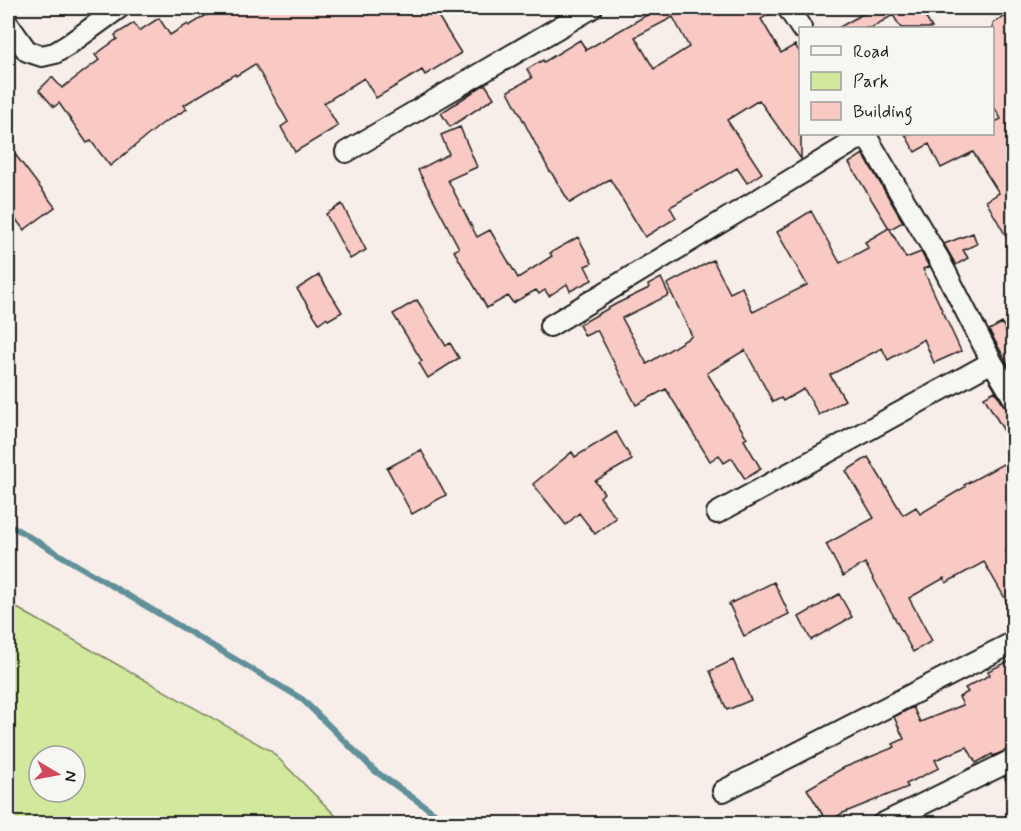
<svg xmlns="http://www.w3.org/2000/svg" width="1021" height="831" viewBox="0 0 1021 831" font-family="Mynerve,sans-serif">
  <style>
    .green { fill: #d2e89d; stroke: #77825c; stroke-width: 1.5; fill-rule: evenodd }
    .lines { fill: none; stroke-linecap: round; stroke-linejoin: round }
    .stream { stroke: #61909a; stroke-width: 6 }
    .building { fill: #f9c9c4; stroke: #1c1c1c; stroke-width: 1.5; fill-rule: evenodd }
    .minor-casing { stroke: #1c1c1c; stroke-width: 24 }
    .minor { stroke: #f6f6f2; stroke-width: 20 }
  </style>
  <rect width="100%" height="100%" fill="#f7ede9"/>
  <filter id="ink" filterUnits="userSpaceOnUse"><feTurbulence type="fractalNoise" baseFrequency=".0167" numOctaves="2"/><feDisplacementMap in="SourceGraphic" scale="12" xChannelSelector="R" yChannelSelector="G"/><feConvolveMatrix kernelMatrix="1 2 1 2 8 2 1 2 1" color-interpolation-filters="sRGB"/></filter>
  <g filter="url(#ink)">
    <path class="green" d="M8 603 271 751 343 823H19L8 814ZM39 756H75V792H39Z"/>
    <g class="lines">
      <path class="stream" d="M8 524 302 699 375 771 450 824"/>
    </g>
    <path class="building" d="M218 8H433L461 53 425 75 422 70 376 98 364 78 324 103 338 126 295 152 281 127 288 122 255 64 236 76 235 74 184 105 187 109 163 123 110 166 91 141 87 143 59 103 54 107 39 90 52 77 62 88 99 60 95 55 117 39 115 35 134 23 139 31 159 18 170 35 188 24 189 26Z
      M659 8H776V10L761 19 781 53 795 45 801 54V159L759 100 727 120 762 173 747 183 737 168 670 207 676 218 645 237 610 179 570 203 551 172H550L508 91 532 78 527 69 543 60 544 62 580 40 586 50ZM673 17 689 47 654 69 635 37Z
      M873 8H920L932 28H901L893 15 871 28H838Z
      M1014 12V250L986 201 999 193 973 152 941 168 929 144 915 152 905 134H993V123L1001 119 993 105V23Z
      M485 84 494 98 450 127 441 113Z
      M460 127 477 167 448 180 477 237 490 230 518 278 552 256 550 253 578 237 592 263 585 266 592 280 570 291 567 284 549 296 545 290 539 294 536 290 513 303 508 296 487 308 454 251 459 248 418 170 449 154 441 135Z
      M8 145 55 207 24 230 8 209Z
      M863 154 903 222 890 229 906 258 921 252 929 267 923 269 961 351 934 363 924 339 888 360 882 348 830 375 845 400 819 415 804 389 783 401 781 398 773 402 745 350 707 373 747 438 744 440 761 469 745 479 732 458 724 463 719 455 710 461 666 389 636 405 597 330 585 336 579 325 616 304 649 288 648 285 661 278 669 295 622 318 647 364 692 336 667 284 713 260 730 293 742 287 753 312 807 285 777 232 811 211 840 263 868 248 865 242 889 228 849 163Z
      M342 204 366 250 350 259 326 214Z
      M973 233 977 244 963 250 968 258 956 265 944 244Z
      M319 275 342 312 328 320 326 318 319 323 297 289Z
      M417 300 446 346 450 343 459 358 428 378 419 363 422 361 393 314Z
      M1002 323 1014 346V375L989 330Z
      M995 391 1004 406 1009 410 1014 411V448L984 397Z
      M616 432 632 460 595 481 604 493 600 497 616 518 595 534 579 513 566 525 533 484 572 452 575 457Z
      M421 450 446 495 412 514 387 468Z
      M868 457 903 515 916 507 920 514 965 487 964 485 1014 458V546L1006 551 1014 564V614L984 562 946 583 944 578 909 598 932 641 913 652 865 563 843 576 826 544 874 518 846 471Z
      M774 582 789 614 744 636 729 604Z
      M839 594 852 617 811 640 799 617Z
      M1014 659V747L993 756 992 754 976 763 967 747 935 760 939 768 906 784 908 787 843 813 827 822 807 789 843 768 895 747 893 744 904 739 894 717 913 707 920 722 963 705 959 697 968 692 965 688 990 675 988 671Z
      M733 660 751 700 727 710 710 671Z
      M1014 773V795L1004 777Z"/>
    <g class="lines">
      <defs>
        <path id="minor" d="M788 8 801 28
          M8 24 27 51 42 56 55 53 68 45 119 8
          M865 134 939 259 992 362 1014 399
          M346 152 592 8
          M550 326 866 134
          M717 513 992 362
          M723 791 1014 642
          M882 824 1014 759"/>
      </defs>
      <use href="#minor" class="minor-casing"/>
      <use href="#minor" class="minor"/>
    </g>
  </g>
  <rect width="1021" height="831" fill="none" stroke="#f6f6f2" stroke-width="30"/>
  <rect x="15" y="15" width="991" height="801" fill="none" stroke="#1c1c1c" stroke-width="2" filter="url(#ink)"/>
  <rect x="799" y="27" width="195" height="108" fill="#f6f6f2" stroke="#9f9f9c" stroke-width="1.5"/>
  <rect x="811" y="46" width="30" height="9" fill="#f6f6f2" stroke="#9f9f9c" stroke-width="1.5"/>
  <text x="853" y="57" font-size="18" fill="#1c1c1c">Road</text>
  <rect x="811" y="72" width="30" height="18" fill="#d2e89d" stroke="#9f9f9c" stroke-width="1.5"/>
  <text x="853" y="87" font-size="18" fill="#1c1c1c">Park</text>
  <rect x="811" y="102" width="30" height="18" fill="#f9c9c4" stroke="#9f9f9c" stroke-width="1.5"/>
  <text x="853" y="117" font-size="18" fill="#1c1c1c">Building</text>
  <g transform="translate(57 774) rotate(100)"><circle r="28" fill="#f6f6f2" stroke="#9f9f9c" stroke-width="1.5"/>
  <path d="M0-4.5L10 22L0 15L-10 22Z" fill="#d1495b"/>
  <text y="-9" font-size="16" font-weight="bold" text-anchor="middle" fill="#1c1c1c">N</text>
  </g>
</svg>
